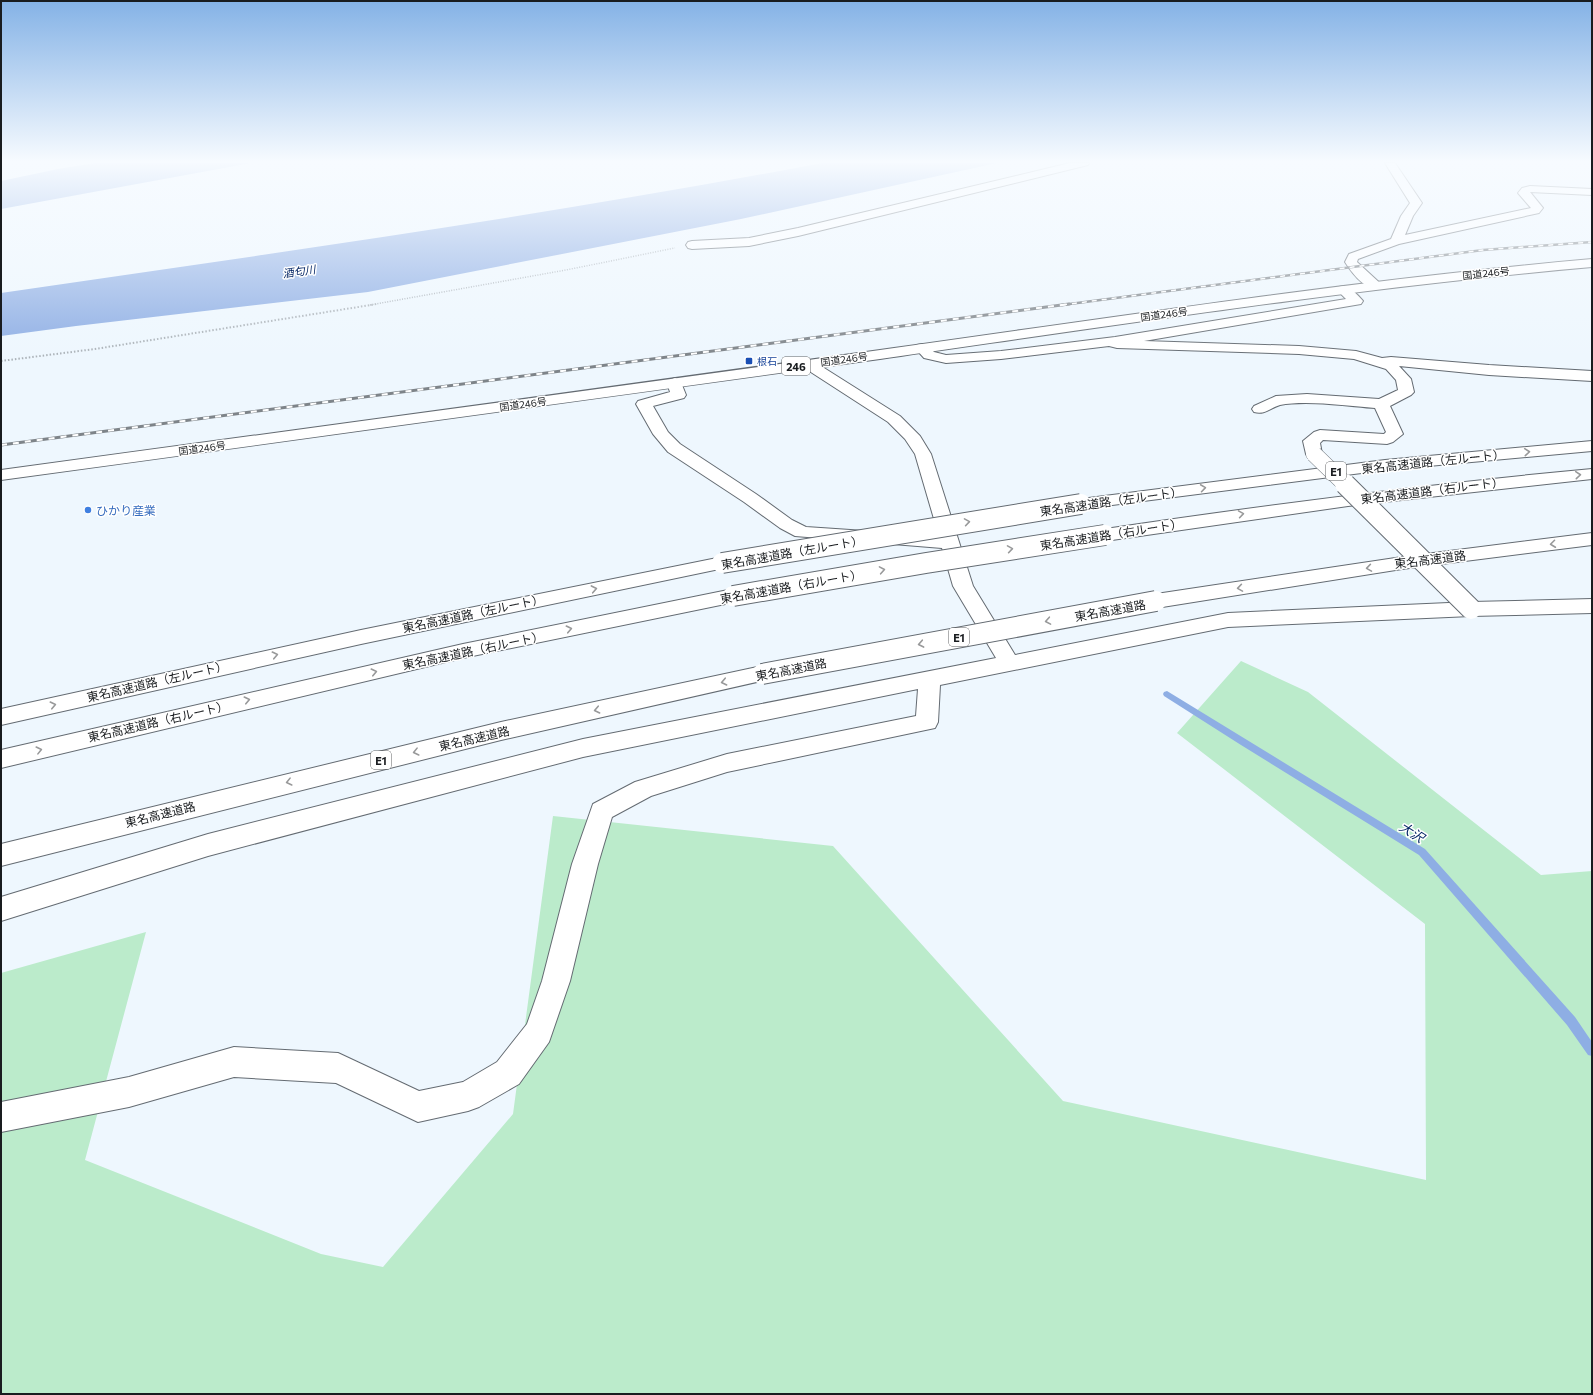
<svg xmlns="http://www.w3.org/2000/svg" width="1593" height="1395" viewBox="0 0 1593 1395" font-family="Commissioner,'Noto Sans JP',sans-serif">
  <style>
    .green { fill: #bbebcb }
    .water { fill: #8eaee4 }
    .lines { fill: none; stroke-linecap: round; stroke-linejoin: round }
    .stream { fill: #8eaee4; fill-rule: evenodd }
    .minor-casing { stroke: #646b72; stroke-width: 2 }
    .highway-casing { stroke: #646b72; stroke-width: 2 }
    .path-far1 { stroke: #abb2b8; stroke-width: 1.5; stroke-dasharray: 1 1.5; stroke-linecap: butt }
    .path { stroke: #abb2b8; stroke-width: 2; stroke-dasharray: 1.5 2; stroke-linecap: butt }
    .minor { fill: #fff; fill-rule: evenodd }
    .highway { fill: #fff; fill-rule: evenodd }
    .rail-far1-casing { stroke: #7e8489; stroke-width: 2.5 }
    .rail-casing { stroke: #7e8489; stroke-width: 3 }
    .rail-far1 { stroke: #fff; stroke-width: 1.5; stroke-dasharray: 5; stroke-linecap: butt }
    .rail { stroke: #fff; stroke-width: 2; stroke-dasharray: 6; stroke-linecap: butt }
    .minor-bridge-far1-casing { stroke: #646b72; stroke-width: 17; stroke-linecap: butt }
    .minor-bridge-casing { stroke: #646b72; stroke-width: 22; stroke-linecap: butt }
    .highway-bridge-casing { stroke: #646b72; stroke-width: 22; stroke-linecap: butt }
    .minor-bridge-far1 { stroke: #fff; stroke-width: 16 }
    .minor-bridge { stroke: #fff; stroke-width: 20 }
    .highway-bridge { stroke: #fff; stroke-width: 20 }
    .oneway { stroke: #98999a }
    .transit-dot { fill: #1a4fb4; stroke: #fff; stroke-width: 1.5 }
    .shop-dot { fill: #3f7fe0; stroke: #fff; stroke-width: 1.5 }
    .labels { text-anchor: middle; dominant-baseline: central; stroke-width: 3; stroke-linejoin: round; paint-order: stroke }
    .far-street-label { font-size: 10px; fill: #191c1f; stroke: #fff }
    .far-transit-label { font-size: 10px; fill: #164399; stroke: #fff; text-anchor: start }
    .far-water-label { font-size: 11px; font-style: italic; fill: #052665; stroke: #fff }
    .shield { fill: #fff; stroke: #5e6062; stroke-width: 1 }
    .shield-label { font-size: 11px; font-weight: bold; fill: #191c1f }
    .street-label { font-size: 12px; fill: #191c1f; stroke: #fff }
    .shop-label { font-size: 12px; fill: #366cbe; stroke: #fff; text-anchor: start }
    .water-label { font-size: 13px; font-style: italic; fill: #052665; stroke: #fff }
  </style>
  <rect width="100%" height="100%" fill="#eef7fe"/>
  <path class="green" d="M1241 661 1308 692 1541 875 1592 871V1394H1V973L146 932 85 1160 321 1254 383 1267 513 1114 553 816 833 846 1063 1101 1426 1180 1425 924 1177 733Z"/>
  <path class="water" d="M95 163H251L1 209V181L58 169Z
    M822 163H997L741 219 368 292 76 326 1 336V293C275 253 550 215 822 163Z"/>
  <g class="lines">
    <path class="stream" d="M1167 691 1425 849 1575 1017 1592 1042V1056L1588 1055 1567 1025 1419 855 1241 745 1164 696 1163 694 1164 692Z"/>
    <defs>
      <path id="minor" d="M1070 163H1089L1088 165 798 236 749 246 692 249 688 248 686 245 688 242 692 241 749 238 798 228Z
        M1385 163H1395L1422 203 1413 216 1405 235 1531 208 1518 193 1522 188 1530 186 1592 189V195L1530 192 1543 208 1539 213 1399 244 1358 259 1357 262 1382 285 1380 288C1365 291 1352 273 1345 262L1349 254 1391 239 1401 216 1410 203Z
        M1344 286C1351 288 1358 295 1363 301L1361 304 1144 341 1299 346 1356 351 1382 358 1391 357 1489 365 1592 371V381L1489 375 1399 366 1411 379 1414 392 1411 395 1390 406 1403 434 1393 442 1387 444 1323 440 1320 443 1322 454 1320 458 1314 459 1308 458 1306 454 1303 441 1314 432 1320 430 1384 434 1386 432 1375 408C1347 406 1307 400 1280 405 1270 408 1265 415 1254 412L1252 409 1254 406 1276 396 1307 394 1379 399 1398 390 1396 380 1386 369 1354 359 1299 354 1117 348 1109 346 1001 359 946 363 924 358 915 348 917 345 922 344 927 345 934 352 946 355 1001 351 1115 337 1346 299 1337 290 1339 287Z
        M808 360 813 361 900 416 920 436 931 454 973 586 1015 655 1228 613 1471 602 1592 599V613L1471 616 1228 627 940 685 938 722 935 728 727 772 651 796 612 817 598 864 570 981 549 1042 519 1084 479 1107 468 1111 418 1122 336 1083 234 1077 129 1107 1 1132V1102L129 1077 234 1047 338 1053 419 1091 463 1082 497 1062 527 1024 542 981 572 864 593 804 635 782 727 754 916 716 918 689 583 757 208 856 1 921V897L208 834 583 739 996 658 953 586 942 548 795 536 780 528 744 502 668 452 653 434 636 404 638 401 670 392 667 383 670 380 675 378 680 380 686 395 684 398 653 406 668 432 680 444 756 494 792 520 806 527 939 536 915 454 905 439 888 422 803 367 801 364 803 361Z"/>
      <path id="highway" d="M1592 259V267C1354 288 1117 325 880 359 587 400 294 440 1 480V470C294 430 587 391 880 350 1117 317 1354 280 1592 259Z
        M1592 441V451L1385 470 1081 509 1075 508 1072 504 1075 500 1081 499 1385 460Z
        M1592 469V479L1348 506 1105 541 1098 539 1096 535 1098 531 1105 529C1267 505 1429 484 1592 469Z
        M1592 533V545L1402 569 1156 608 1149 606 1146 601 1149 596 1156 594 1402 557Z
        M722 557 729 559 732 563 729 567 361 644 1 725V709L361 630Z
        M733 589 740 591 743 596 740 601 463 658 1 768V750L463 644Z
        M762 666 770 669 773 674 770 679 501 740 1 866V844L501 722Z"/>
    </defs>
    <use href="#minor" class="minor-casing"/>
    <use href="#highway" class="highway-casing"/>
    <path class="path-far1" d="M370 305 566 270 675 248"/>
    <path class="path" d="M1 361 95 349 377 304"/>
    <use href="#minor" class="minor"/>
    <use href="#highway" class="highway"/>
    <defs>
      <path id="rail-far1" d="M1062 305 1483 250 1592 242"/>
      <path id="rail" d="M1 445 1069 304"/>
    </defs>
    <use href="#rail-far1" class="rail-far1-casing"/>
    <use href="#rail" class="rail-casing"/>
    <use href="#rail-far1" class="rail-far1"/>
    <use href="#rail" class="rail"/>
    <defs>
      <path id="minor-bridge-far1" d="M1314 454 1346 485"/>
      <path id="minor-bridge" d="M1345 484 1471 609"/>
      <path id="highway-bridge" d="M722 563 1081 504
        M733 596 926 563 1105 535
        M762 674 1156 601"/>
    </defs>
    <use href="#minor-bridge-far1" class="minor-bridge-far1-casing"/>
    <use href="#minor-bridge" class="minor-bridge-casing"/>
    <use href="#highway-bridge" class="highway-bridge-casing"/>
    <use href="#minor-bridge-far1" class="minor-bridge-far1"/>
    <use href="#minor-bridge" class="minor-bridge"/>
    <use href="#highway-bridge" class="highway-bridge"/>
  </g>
  <defs><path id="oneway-chevron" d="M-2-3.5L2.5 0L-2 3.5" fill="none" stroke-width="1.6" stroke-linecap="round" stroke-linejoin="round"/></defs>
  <g class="oneway">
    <use href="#oneway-chevron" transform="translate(1527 452) rotate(-5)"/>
    <use href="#oneway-chevron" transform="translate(1578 475) rotate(-5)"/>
    <use href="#oneway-chevron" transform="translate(1203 488) rotate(-8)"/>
    <use href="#oneway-chevron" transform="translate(1241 514) rotate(-9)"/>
    <use href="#oneway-chevron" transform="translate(967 522) rotate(-9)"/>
    <use href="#oneway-chevron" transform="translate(1553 544) rotate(173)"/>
    <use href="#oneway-chevron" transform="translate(1010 549) rotate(-9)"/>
    <use href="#oneway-chevron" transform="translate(1369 568) rotate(171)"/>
    <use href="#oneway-chevron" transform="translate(882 570) rotate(-10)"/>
    <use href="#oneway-chevron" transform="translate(1240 588) rotate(171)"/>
    <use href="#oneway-chevron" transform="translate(594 589) rotate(-11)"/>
    <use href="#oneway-chevron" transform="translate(1048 621) rotate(170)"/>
    <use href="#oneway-chevron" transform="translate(569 629) rotate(-12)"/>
    <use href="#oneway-chevron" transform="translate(921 644) rotate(169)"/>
    <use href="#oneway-chevron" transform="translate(275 655) rotate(-12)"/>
    <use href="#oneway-chevron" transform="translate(374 672) rotate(-13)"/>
    <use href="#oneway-chevron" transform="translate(724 682) rotate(168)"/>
    <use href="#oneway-chevron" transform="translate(247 700) rotate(-13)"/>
    <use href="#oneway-chevron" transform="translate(53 705) rotate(-13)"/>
    <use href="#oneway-chevron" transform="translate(597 710) rotate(168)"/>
    <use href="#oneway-chevron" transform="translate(39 750) rotate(-14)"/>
    <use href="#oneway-chevron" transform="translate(416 752) rotate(166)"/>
    <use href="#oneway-chevron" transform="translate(289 782) rotate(166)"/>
  </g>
  <linearGradient id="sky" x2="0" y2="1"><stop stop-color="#84b2e6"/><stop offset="0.45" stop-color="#f7fbff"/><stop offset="1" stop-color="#f7fbff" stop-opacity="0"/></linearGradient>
  <rect width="1593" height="359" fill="url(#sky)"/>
  <rect class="transit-dot" x="745" y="357" width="8" height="8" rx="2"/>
  <circle class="shop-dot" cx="88" cy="510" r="4"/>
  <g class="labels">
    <g class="far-street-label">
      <text transform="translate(1486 273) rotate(-6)">国道246号</text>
      <text transform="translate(1164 314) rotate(-8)">国道246号</text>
      <text transform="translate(844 359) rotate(-8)">国道246号</text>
      <text transform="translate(523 404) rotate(-8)">国道246号</text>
      <text transform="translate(202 448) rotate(-8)">国道246号</text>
    </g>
    <g class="far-transit-label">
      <text x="757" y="361">根石</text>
    </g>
    <g class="far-water-label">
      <text transform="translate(299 271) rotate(-8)">酒匂川</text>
    </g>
    <g class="shield">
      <rect x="782" y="357" width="28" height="18" rx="3"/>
      <rect x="1326" y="462" width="20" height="18" rx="3"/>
      <rect x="949" y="628" width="20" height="18" rx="3"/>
      <rect x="371" y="751" width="20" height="18" rx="3"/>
    </g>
    <g class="shield-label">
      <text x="796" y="366">246</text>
      <text x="1336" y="471">E1</text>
      <text x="959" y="637">E1</text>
      <text x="381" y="760">E1</text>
    </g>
    <g class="street-label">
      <text transform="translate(1433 461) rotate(-6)">東名高速道路（左ルート）</text>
      <text transform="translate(1432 490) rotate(-7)">東名高速道路（右ルート）</text>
      <text transform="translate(1111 501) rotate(-8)">東名高速道路（左ルート）</text>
      <text transform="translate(1111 534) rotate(-9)">東名高速道路（右ルート）</text>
      <text transform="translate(792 552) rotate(-10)">東名高速道路（左ルート）</text>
      <text transform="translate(1430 559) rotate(-7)">東名高速道路</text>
      <text transform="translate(791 586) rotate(-10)">東名高速道路（右ルート）</text>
      <text transform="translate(1110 610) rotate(-10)">東名高速道路</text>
      <text transform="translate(473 613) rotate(-12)">東名高速道路（左ルート）</text>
      <text transform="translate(473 650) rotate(-12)">東名高速道路（右ルート）</text>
      <text transform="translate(791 669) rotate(-11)">東名高速道路</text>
      <text transform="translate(157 681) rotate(-13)">東名高速道路（左ルート）</text>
      <text transform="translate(158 721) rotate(-13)">東名高速道路（右ルート）</text>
      <text transform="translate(474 738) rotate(-13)">東名高速道路</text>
      <text transform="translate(160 814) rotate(-14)">東名高速道路</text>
    </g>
    <g class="shop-label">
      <text x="96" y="510">ひかり産業</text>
    </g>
    <g class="water-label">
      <text transform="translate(1412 832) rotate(32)">大沢</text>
    </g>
  </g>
  <rect width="1593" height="1395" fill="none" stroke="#191c1f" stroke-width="4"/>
</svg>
